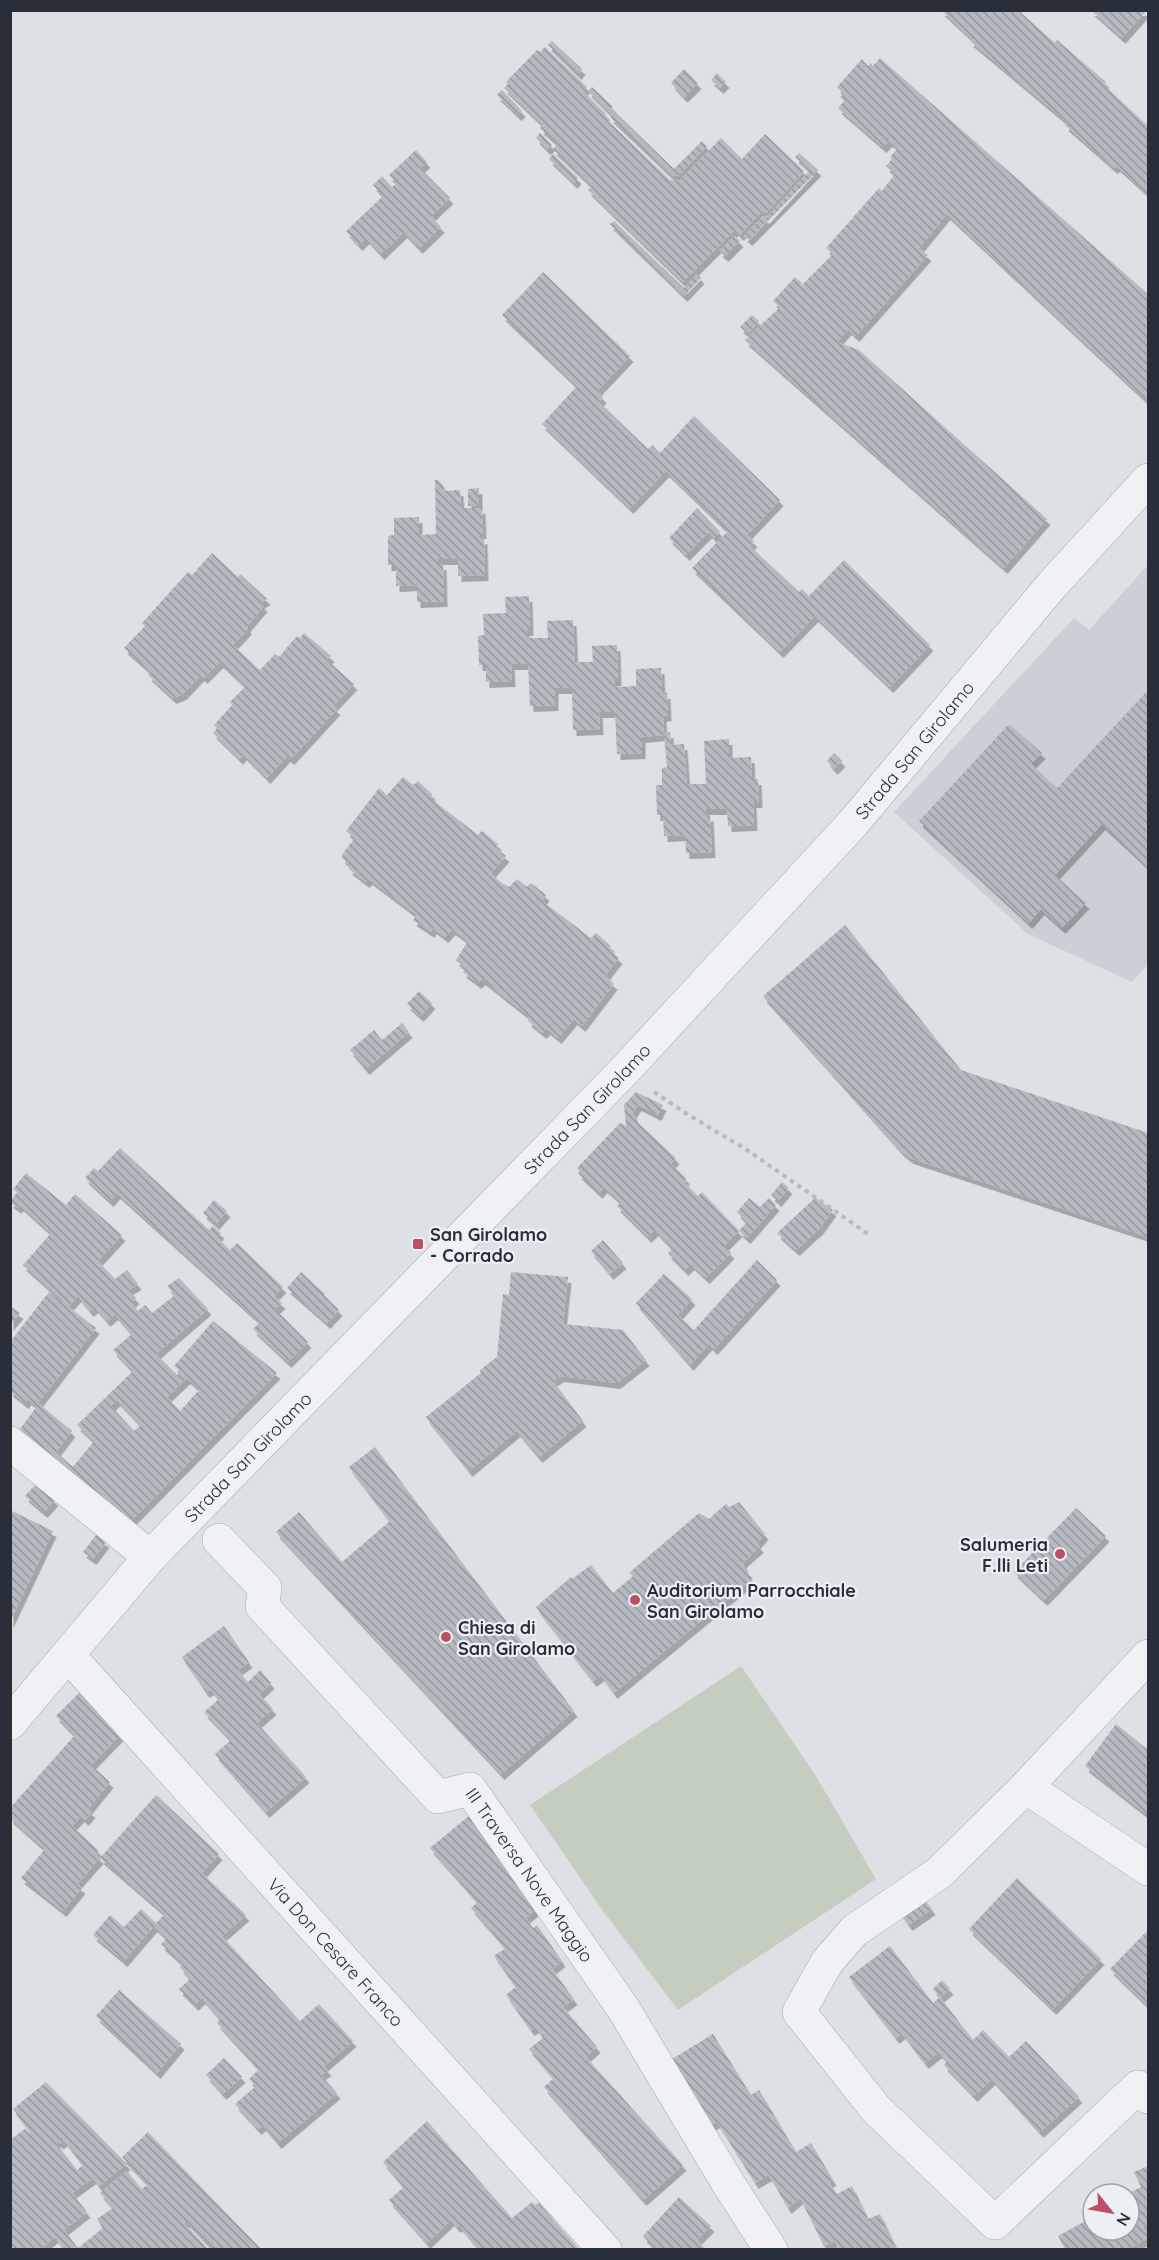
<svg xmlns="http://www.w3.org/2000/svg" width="1159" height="2260" viewBox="0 0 1159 2260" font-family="Quicksand,sans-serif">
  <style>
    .built { fill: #cbd0d6 }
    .green { fill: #c3cebf }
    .building { fill: url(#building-back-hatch); fill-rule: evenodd; filter: url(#shadow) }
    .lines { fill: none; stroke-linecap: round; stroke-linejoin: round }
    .minor-casing { stroke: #a3a7ae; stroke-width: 34 }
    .path { stroke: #b7bbc0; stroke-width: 4; stroke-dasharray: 4.5 4.5; stroke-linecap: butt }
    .minor { stroke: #eff1f4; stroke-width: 33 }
    .poi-dot { fill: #be4e63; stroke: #eceff3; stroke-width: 2 }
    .labels { text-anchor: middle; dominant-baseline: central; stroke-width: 4.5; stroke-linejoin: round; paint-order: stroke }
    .street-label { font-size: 18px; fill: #282f3a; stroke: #eceff3 }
    .poi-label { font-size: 18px; font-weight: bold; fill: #282f3a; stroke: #eceff3; text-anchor: start }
  </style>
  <defs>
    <pattern id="building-back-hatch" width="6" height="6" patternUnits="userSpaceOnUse" patternTransform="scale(1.5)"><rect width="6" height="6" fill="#b5bac1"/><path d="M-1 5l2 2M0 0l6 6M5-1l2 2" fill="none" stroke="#93989e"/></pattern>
    <filter id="shadow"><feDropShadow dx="3.5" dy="6" stdDeviation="0" flood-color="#0004"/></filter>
  </defs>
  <rect width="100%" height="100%" fill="#dde0e5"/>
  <path class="built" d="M1148 565V964L1132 982 1028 934 894 812 1074 618 1089 630Z"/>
  <path class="green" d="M741 1666 816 1776 876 1879 678 2010 603 1911 530 1805Z"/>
  <path class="building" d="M941 10H1018L1055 43 1057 40 1106 82 1104 85 1148 126V194L1117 166 1114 168 1065 125 1067 122 970 41 972 39Z
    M1091 10H1147L1122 38Z
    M552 41 582 69 578 74 548 45Z
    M545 47 587 87 583 91 606 114 604 117 670 180 679 181 721 138 742 159 765 134 804 171 766 213 763 210 740 235 735 230 683 282 588 190 592 186 553 149 558 144 540 128 543 125 504 88 508 84 506 82 537 50 540 52Z
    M880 58 1148 294V402L947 214 919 248 928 255 856 336 848 329 837 342 859 350 1047 519 1004 568 745 340 780 307 773 301 795 277 802 283 798 289 833 254 826 248 879 188 882 191 895 174 886 166 892 159 890 157 898 148 889 141 883 147 838 108 844 101 840 97 844 94 837 87 862 59 868 66 871 63 873 66Z
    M684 69 698 83 684 97 671 83Z
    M717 73 726 82 720 88 711 80Z
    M592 87 613 107 611 108 674 169 702 141 707 146 678 176H672L610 117 612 115 588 91Z
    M502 90 522 111 518 115 497 95Z
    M540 133 552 145 547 149 536 138Z
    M416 150 427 162 420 168 450 198 431 216 441 227 419 248 404 232 381 254 366 238 359 245 346 231 383 196 373 185 382 176 392 187 397 183 389 175Z
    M799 153 818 170 749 240 744 236 763 216 766 218 810 170 795 157Z
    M553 154 578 178 574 183 549 159Z
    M614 221 684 288 697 274 701 278 684 296 610 224Z
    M735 236 740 241 725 256 719 251Z
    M543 272 630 356 597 391 603 397 599 402 648 449 652 445 660 453 694 416 780 500 747 535 754 541 750 546 799 592 802 589 809 596 844 560 930 645 890 687 815 616 780 652 692 568 728 531 666 471 630 508 542 424 577 386 502 315Z
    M752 315 759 321 748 334 740 327Z
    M435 480H438L443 485 445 491 460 490 461 508H482L483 533H480V539L484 538 485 575 458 576V559H438V564H443L444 601 417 602V585L396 586V565H388V536L394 535V518L419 517V535L436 534Z
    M479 488V506H468V489Z
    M697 508 720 532 714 538 709 532 686 555 669 538Z
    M212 553 238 577 240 574 267 599 261 603 264 606 247 626 248 629 233 645 260 670 275 654 279 657 297 636 300 638 304 633 331 656 327 660 354 684 333 706 337 709 291 759 287 756 267 778 243 754 240 759 213 733 217 728 214 725 232 705 230 702 246 686 220 662 204 678 201 675 183 694 173 698 148 675 151 672 124 648 145 626 142 623 188 572 192 575Z
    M529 596 530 630H526L527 638H548L547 621 573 620 575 662H593L592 646 617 645 618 680H614L615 687 636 686V669L661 668 662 693H667L668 715 663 716 664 733 670 732 671 745 684 744 687 784H706L704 741 729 739V758L751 757 752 779H758L759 802H753L754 825 728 826 727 809H705L706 816 710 815 712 852 686 853 685 835 664 836 663 815H657L656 785H662V768L667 767 664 735 642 737V753L617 754 615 712H599L600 729 573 730 572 688H555V705L530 706 528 664H511L512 681 486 682V665H479L478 636 484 635 483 614 506 613 505 597Z
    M1148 690V867L1102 824 1055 875 1086 903 1062 928 1041 909 1029 923 919 821 1009 724 1042 753 1031 764 1057 788Z
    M834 753 842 761 834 769 827 761Z
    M403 777 413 785 418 781 432 794 431 799 447 811 478 835 482 831 498 844 496 848 506 856 491 873 500 882 509 887 517 879 527 887 531 883 546 895 542 901 591 938 596 933 611 946 609 949 619 958 605 976 614 984 582 1026 574 1019 558 1038 547 1029 543 1033 528 1021 530 1017 482 979 478 983 463 972 465 968 456 960 468 941 452 929 445 937 433 928 431 932 413 920 417 915 369 879 366 882 349 869 351 866 342 858 343 853 355 838 346 831 379 788 387 795Z
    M845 925 961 1070 1148 1133V1237L910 1158 901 1151 763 996Z
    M419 991 432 1003 420 1016 407 1004Z
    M402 1023 409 1032 366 1069 350 1050 374 1030 382 1040Z
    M636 1092 663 1105 658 1115 638 1105 633 1112 636 1121 676 1158 671 1164 686 1178 685 1183 698 1196 702 1192 739 1231 724 1246 731 1253 706 1278 691 1264 685 1270 668 1253 673 1249 655 1230 648 1237 617 1206 621 1202 604 1187 599 1193 578 1173 580 1171 577 1168 620 1123 626 1126 624 1105Z
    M120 1148 209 1230 213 1226 221 1233 217 1237 230 1250 237 1243 283 1287 274 1296 282 1303 275 1309 308 1342 288 1362 253 1329 260 1322 117 1193 110 1201 85 1178 94 1168 98 1171Z
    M26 1173 66 1205 75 1194 122 1235 98 1261 115 1279 127 1270 138 1284 128 1290 136 1298 131 1303 138 1311 145 1305 152 1313 175 1295 167 1286 179 1278 208 1309 156 1354 177 1375 181 1372 174 1366 213 1321 277 1373 129 1523 18 1432 37 1406 28 1399 25 1403 10 1391V1342L49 1292 96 1328 38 1403 72 1431 56 1452 73 1467 94 1441 77 1425 133 1371 113 1350 132 1334 115 1314 107 1321 95 1307 90 1311 78 1296 69 1306 23 1265 51 1233 20 1205 18 1208 10 1202 17 1192 13 1189ZM187 1378 200 1389 180 1411 167 1397ZM117 1400 141 1425 134 1431 111 1406Z
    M782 1182 789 1188 778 1201 771 1195Z
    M749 1198 760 1207 769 1198 776 1205 747 1238 739 1231 747 1222 737 1212Z
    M815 1198 833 1210 820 1228 796 1250 777 1233Z
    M214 1200 227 1211 216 1224 203 1213Z
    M603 1240 623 1263 610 1274 591 1251Z
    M757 1260 777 1280 714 1349 709 1344 690 1365 636 1303 664 1274 692 1299 678 1315 694 1330Z
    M301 1272 325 1294 324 1295 339 1310 327 1323 287 1288Z
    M511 1272 568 1277 563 1324 623 1330 646 1360 617 1383 561 1376 553 1381 583 1421 539 1457 517 1431 469 1471 426 1417 481 1373 480 1370 497 1357 503 1294 509 1295Z
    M10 1306 20 1313 10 1325Z
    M375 1447 574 1711 501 1774 276 1532 299 1512 342 1562 390 1521 349 1467Z
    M36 1484 55 1500 44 1512 25 1496Z
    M739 1502 765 1534 757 1543 760 1547 743 1562 746 1573 753 1578 614 1693 601 1675 593 1681 536 1607 571 1577 572 1579 591 1565 613 1593 633 1576 629 1573 699 1513 709 1519 726 1504 729 1507Z
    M1076 1508 1106 1536 1044 1600 1014 1572Z
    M10 1510 53 1531 10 1622Z
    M96 1535 106 1542 93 1559 83 1552Z
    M224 1626 249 1662 238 1670 248 1682 260 1670 271 1683 259 1694 273 1709 257 1723 306 1777 266 1812 215 1754 231 1740 204 1712 218 1700 211 1689 206 1692 182 1657Z
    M80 1692 122 1733 91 1765 110 1782 88 1809 92 1812 85 1820 81 1816 72 1826 99 1851 96 1854 100 1858 156 1795 219 1854 202 1873 246 1915 222 1936 300 2021 319 2004 353 2041 324 2066 328 2070 321 2075 337 2093 278 2143 263 2125 258 2129 235 2104 256 2086 249 2079 259 2069 217 2023 220 2019 202 1998 195 2005 179 1989 190 1979 180 1967 183 1964 161 1944 167 1938 154 1926 124 1961 93 1935 110 1915 124 1927 141 1909 156 1923 165 1914 100 1858 77 1884 82 1888 63 1911 21 1878 45 1849 10 1818V1808L75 1735 56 1716Z
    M1116 1724 1148 1750V1808L1145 1813 1085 1766Z
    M470 1815 539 1907 526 1918 533 1928 537 1925 562 1961 552 1969 574 1999 563 2007 597 2047 586 2057 683 2165 643 2200 544 2087 554 2078 529 2049 543 2038 536 2027 531 2030 506 1995 516 1987 494 1956 506 1948 471 1908 478 1902 430 1848Z
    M1017 1878 1101 1959 1053 2009 969 1929Z
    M920 1893 932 1909 909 1925 898 1910Z
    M1146 1932 1148 1935V2006L1110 1969Z
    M890 1946 933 2003 940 1997 973 2040 983 2030 1009 2057 1026 2041 1079 2097 1040 2132 992 2079 974 2096 944 2065 947 2061 939 2052 925 2063 902 2033 896 2038 849 1977Z
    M942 1980 950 1989 940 1997 933 1989Z
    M119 1990 181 2044 157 2073 96 2016Z
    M713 2034 751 2095 759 2090 796 2152 811 2143 833 2180 829 2182 837 2194 852 2186 868 2219 880 2214 897 2250H839L835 2241 824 2246 800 2198 788 2208 769 2175 755 2183 717 2122 709 2126 669 2061Z
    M224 2058 242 2077 223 2094 206 2075Z
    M46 2082 127 2164 99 2186 93 2178 72 2193 87 2212 64 2230 78 2248 103 2228 97 2219 113 2208 100 2193 127 2171 142 2189 148 2184 122 2157 148 2132 262 2250H214L186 2221 184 2223 209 2250H64L55 2237 39 2250H10V2140L25 2129 30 2134 31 2133 13 2109ZM64 2140 83 2165 77 2170 56 2143 58 2141 60 2144Z
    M427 2121 512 2218 532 2202 535 2205 539 2203 580 2250H480L459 2225 457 2227 451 2220 427 2243 389 2200 404 2187 383 2162Z
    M1148 2166V2223L1143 2225 1148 2238 1127 2250H1066L1058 2236 1091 2218 1087 2212 1093 2208V2230H1129V2193L1141 2187 1134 2172Z
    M679 2197 711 2226 697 2240 706 2250H657L643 2236Z"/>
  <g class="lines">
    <defs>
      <g id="minor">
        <path d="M10 1443 150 1557"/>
        <path id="s1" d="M219 1540 265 1588 262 1606 438 1797 470 1789 623 2008 728 2183 771 2250"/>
        <path id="s2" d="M68 1655 605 2250"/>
        <path d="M1148 1656 1026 1787 939 1873 854 1931 827 1962 799 2012 876 2109 995 2223 1138 2087 1148 2097"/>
        <path id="s3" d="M10 1723 150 1557 624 1071 854 822 1052 585 1148 480"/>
        <path d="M1026 1787 1148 1869"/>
      </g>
    </defs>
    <use href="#minor" class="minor-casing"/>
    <path class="path" d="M654 1092 687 1114 747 1150 868 1234"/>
    <use href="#minor" class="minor"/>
  </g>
  <g class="poi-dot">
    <rect x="412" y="1238" width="12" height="12" rx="3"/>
    <circle cx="1060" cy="1554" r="6"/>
    <circle cx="635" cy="1600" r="6"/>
    <circle cx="446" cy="1637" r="6"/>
  </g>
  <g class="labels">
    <g class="street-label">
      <text stroke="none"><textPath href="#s3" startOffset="1329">Strada San Girolamo</textPath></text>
      <text stroke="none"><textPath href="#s3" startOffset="843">Strada San Girolamo</textPath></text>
      <text stroke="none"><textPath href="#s3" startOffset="357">Strada San Girolamo</textPath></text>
      <text stroke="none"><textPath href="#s1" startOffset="482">III Traversa Nove Maggio</textPath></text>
      <text stroke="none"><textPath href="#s2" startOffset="400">Via Don Cesare Franco</textPath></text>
    </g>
    <g class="poi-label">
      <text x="430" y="1234">San Girolamo<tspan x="430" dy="21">- Corrado</tspan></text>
      <text x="1048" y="1544" text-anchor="end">Salumeria<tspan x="1048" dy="21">F.lli Leti</tspan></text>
      <text x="647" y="1590">Auditorium Parrocchiale<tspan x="647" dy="21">San Girolamo</tspan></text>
      <text x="458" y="1627">Chiesa di<tspan x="458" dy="21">San Girolamo</tspan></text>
    </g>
  </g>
  <rect width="1159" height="2260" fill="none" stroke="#282f3a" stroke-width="24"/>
  <g transform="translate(1111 2212) rotate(121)"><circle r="28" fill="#eceff3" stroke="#9ea2a9" stroke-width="1.5"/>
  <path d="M0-4.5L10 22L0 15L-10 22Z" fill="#be4e63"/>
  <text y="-9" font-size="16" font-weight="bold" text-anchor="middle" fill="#282f3a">N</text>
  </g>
</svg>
